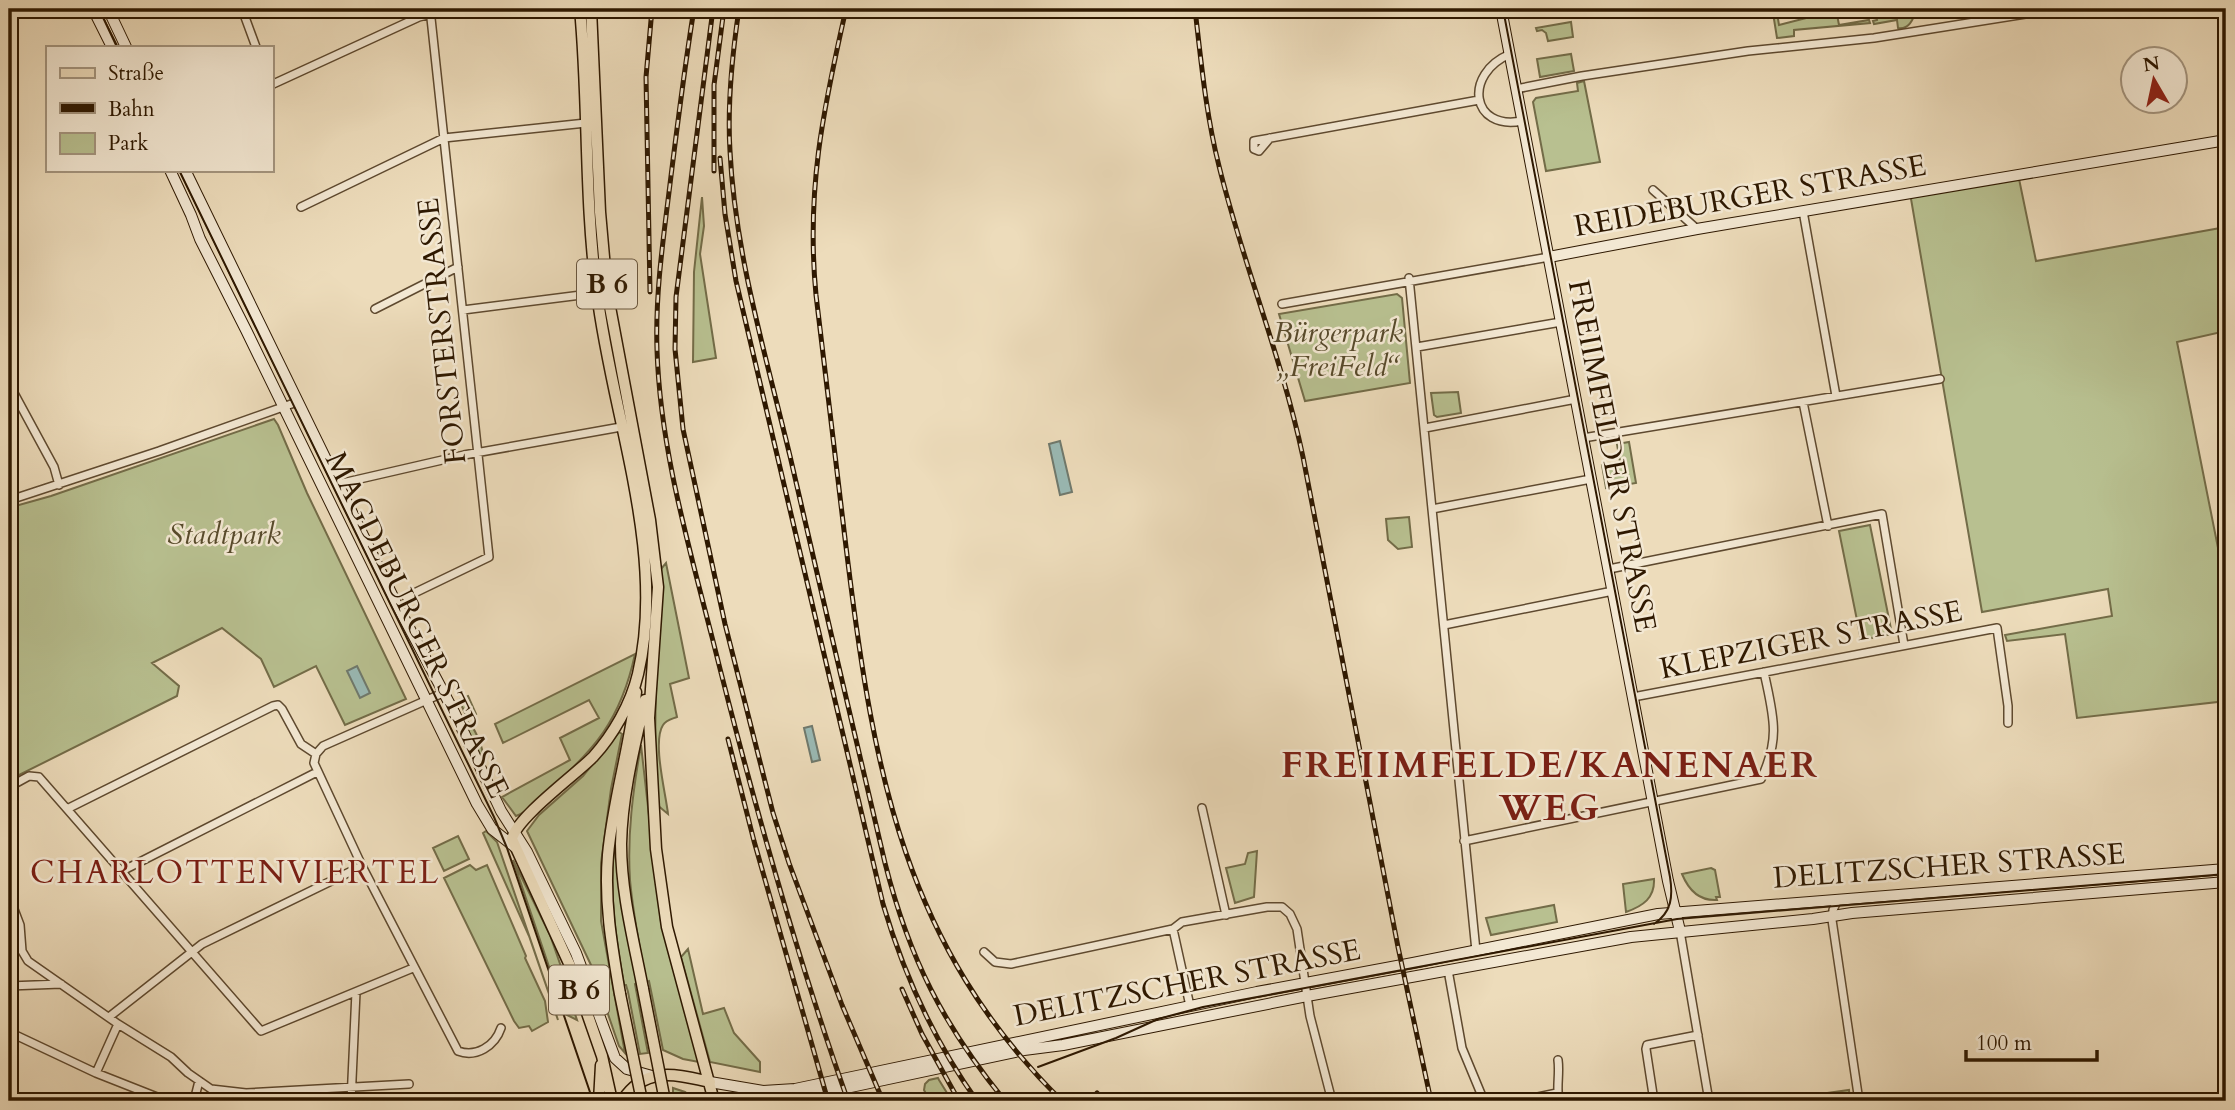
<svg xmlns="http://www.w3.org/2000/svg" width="2235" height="1110" viewBox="0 0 2235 1110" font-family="Cardo,serif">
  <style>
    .green { fill: #b8c090; stroke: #736c48; stroke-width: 2 }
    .water { fill: #9abab5; stroke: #6f796d; stroke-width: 2 }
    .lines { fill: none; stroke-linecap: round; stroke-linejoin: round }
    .street-casing { stroke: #5e492f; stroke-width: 10 }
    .secondary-casing { stroke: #2e1800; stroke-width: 12 }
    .primary-casing { stroke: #2e1800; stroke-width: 13 }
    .street { stroke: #f3e8d3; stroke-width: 7 }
    .secondary { stroke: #f3e8d3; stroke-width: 10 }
    .primary { stroke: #eddcbb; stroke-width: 10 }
    .tram { stroke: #2e1800; stroke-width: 2 }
    .rail-casing { stroke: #2e1800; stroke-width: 5 }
    .rail { stroke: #f3e8d3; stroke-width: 2.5; stroke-dasharray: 8; stroke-linecap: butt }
    .primary-bridge-casing { stroke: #2e1800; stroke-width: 13; stroke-linecap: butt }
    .primary-bridge { stroke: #eddcbb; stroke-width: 10 }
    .labels { text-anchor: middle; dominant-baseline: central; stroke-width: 5; stroke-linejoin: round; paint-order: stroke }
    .shield { fill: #f3e8d3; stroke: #69563f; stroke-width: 2 }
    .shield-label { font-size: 28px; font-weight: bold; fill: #2e1800 }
    .street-label { font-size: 30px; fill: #2e1800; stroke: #f3e8d3 }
    .park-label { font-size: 30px; font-style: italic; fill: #574a2b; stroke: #f3e8d3 }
    .neighbourhood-label { font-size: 32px; letter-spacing: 2px; fill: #7a1f14; stroke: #f3e8d3 }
    .district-label { font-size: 37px; font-weight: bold; letter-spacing: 2px; fill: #7a1f14; stroke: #f3e8d3 }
  </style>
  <rect width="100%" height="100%" fill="#eddcbb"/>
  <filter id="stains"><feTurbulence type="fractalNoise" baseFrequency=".00286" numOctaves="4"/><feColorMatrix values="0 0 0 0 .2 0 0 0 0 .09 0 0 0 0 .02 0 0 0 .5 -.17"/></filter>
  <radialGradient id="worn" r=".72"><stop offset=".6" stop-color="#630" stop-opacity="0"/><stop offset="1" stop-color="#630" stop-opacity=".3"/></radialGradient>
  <path class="green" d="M1817 9H1836L1839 25 1869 20 1870 23 1794 30V36L1777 38 1773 13H1777L1779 25 1818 15Z
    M1900 9H1916C1914 18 1910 30 1898 28L1897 20 1874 24 1873 21 1877 20 1876 13Z
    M1571 22 1573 37 1548 41 1546 33 1542 30 1537 31 1536 28Z
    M1571 54 1574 71 1540 77 1537 59Z
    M1584 81 1600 162 1546 171 1533 102 1536 98 1578 91 1577 83Z
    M2018 174 2036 261 2226 227V331L2177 342 2226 588V701L2077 718 2065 634 2007 641 2005 635 2112 616 2108 589 1982 612 1910 193Z
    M702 197 704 226 700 254 716 358 693 362 694 272Z
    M1397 294 1402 298 1410 383 1305 401 1279 314Z
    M1458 392 1461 413 1437 417 1434 415 1431 393Z
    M274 419 278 425 307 493 406 699 345 725 316 666 274 687 261 659 222 628 152 663 179 686 177 696 9 780V505H19L51 496Z
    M1629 442 1636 483 1606 488 1602 465 1620 462 1617 444Z
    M1409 517 1412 547 1398 549 1388 540 1386 519Z
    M1870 525 1892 634 1861 640 1839 531Z
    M666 563 689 678 670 684 677 717C672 719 666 720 663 725 652 742 666 794 668 814L656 804C654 725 656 648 661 569Z
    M635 654C621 720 594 751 545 793 536 801 527 813 516 816L502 797 570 760 560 738 599 718 589 700 503 743 495 724Z
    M468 696 476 714 470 717 465 713 459 700Z
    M461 717C476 725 483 747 484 762Z
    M619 732 622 734 611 789 601 863V921L625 1053 619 1046 591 965 527 831 539 815 583 776Z
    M641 745 661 922 699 1062 683 1059 663 1050 649 981 646 982C640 948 633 914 630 880 627 835 633 790 641 745Z
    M621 816 637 983 635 984 648 1053 640 1054 628 992 626 985H624C616 939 609 895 614 848 615 837 615 826 621 816Z
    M486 831 497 842 558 1020 529 936 483 833Z
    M458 836 469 859 444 871 433 848Z
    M1257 851 1254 897 1235 903 1226 868 1245 864 1248 853Z
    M513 860 550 935 575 1007 573 1008 577 1020 565 1014Z
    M470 865 476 870 487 865 526 956 525 958 545 1001 548 1022 532 1031 529 1026 519 1028 514 1021 444 878Z
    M1711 868 1715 870 1720 897H1716L1717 900C1701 901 1689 891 1682 874Z
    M1654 879C1655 898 1643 906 1626 912L1623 884Z
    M1554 905 1557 922 1491 935 1486 918Z
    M688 949 703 1014 724 1008 734 1033 760 1062V1072L710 1062 681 957Z
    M938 1078 939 1080 952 1101H930L924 1090 925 1084 929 1080Z
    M673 1088 685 1092 696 1101H673Z
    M1849 1090 1850 1101H1778V1100Z"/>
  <path class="water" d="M1060 441 1072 492 1060 495 1049 444Z
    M357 666 370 693 360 698 347 671Z
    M812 726 820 760 812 762 804 728Z"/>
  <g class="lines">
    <defs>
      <path id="street" d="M242 9 256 47
        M1510 54C1463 74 1471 131 1522 121
        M271 85 419 17 453 9
        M1516 89 1582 76 1748 51 1874 38 2057 9
        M1270 138 1259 151 1254 149V141L1479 100
        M1653 190 1697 229
        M301 207 444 138 586 123
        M1803 211 1836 396
        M1409 278 1476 951
        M1282 304 1549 257
        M375 309 458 267
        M463 310 597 293
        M1417 347 1561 322
        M9 384 54 467 59 485
        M1803 402 1828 526
        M1425 428 1576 399
        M1583 438 1940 379
        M338 484 464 455 621 427
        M9 498H16L159 451 297 402
        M1432 509 1591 479
        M1609 569 1882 514 1904 645
        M406 597 489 557 430 9
        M1444 625 1613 591
        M445 692 323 746 316 754 314 763 362 866 458 1051C476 1058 495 1046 501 1028
        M1633 697 1997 628 2008 706V723
        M9 787 29 776 39 777 261 1031 413 968
        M1202 808 1226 915
        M67 809 273 706 278 705 282 709 301 744 316 754
        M1464 841 1761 779C1781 737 1773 715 1764 672
        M122 871 317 772
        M9 896 20 925 22 951 28 961 118 1024 171 1057 188 1073 211 1089 246 1093 409 1084
        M1838 899 1833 910 1832 920 1859 1101
        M1173 929 1190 1006
        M1680 931 1709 1101
        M9 939 20 941
        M984 952 995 962 1011 964 1173 929 1182 922 1267 907H1282L1290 914 1297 929 1310 1016 1332 1101
        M1448 970 1462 1048 1484 1101
        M9 986 61 984
        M109 1017 202 944 362 866
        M9 1032 96 1073 167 1101
        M1558 1060C1560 1074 1556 1088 1559 1101
        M96 1073 118 1024
        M194 1101 199 1081
        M351 1101 356 992
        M1518 1101 1557 1093
        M1654 1101 1646 1049 1647 1045 1698 1035"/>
      <path id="secondary" d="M93 9 112 47
        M108 9 126 47
        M1501 9 1668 881 1680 931
        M170 170 191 215 200 239 246 330 477 804 492 829 515 847
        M185 170 396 603 454 712 501 811 527 852 576 953 615 1058 627 1069 652 1076
        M1549 257 1697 229 2226 140
        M710 1082 763 1091 795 1089 1257 992 1413 963 1658 914 2226 869
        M785 1101 1024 1050 1063 1045 1307 996 1631 937 1813 919 1852 913 2226 882"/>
      <path id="primary" d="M580 9C589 103 584 199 597 293 612 416 667 552 638 674 631 704 613 735 593 757 575 775 516 818 512 839L572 970 602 1056 612 1101
        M591 9 600 212 607 291 650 520 658 587 649 718 656 849 667 927 714 1101
        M643 989C634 942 621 893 621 844 622 795 634 748 645 700
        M620 994C612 947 604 903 608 855 613 800 630 747 636 692
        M599 1101 601 1065
        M622 1101C645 1066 674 1074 710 1082"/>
    </defs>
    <use href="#street" class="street-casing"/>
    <use href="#secondary" class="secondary-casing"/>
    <use href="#primary" class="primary-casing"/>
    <use href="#street" class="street"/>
    <use href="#secondary" class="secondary"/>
    <use href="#primary" class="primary"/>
    <path class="tram" d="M99 9 117 47
      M1503 9 1670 877C1673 896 1672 912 1654 924
      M179 170 494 817 507 848 593 1101
      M1038 1067 1116 1038 1158 1019 1203 1007 1677 919 2226 874
      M945 1101 951 1099"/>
    <defs>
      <path id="rail" d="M694 9C685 64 678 120 671 176 664 234 655 292 657 350 660 447 688 543 712 637 751 793 794 949 848 1101
        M713 9 676 297 675 349 683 429 725 624 773 813 789 863 842 1005 883 1101
        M739 9C732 56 727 103 730 151 735 254 766 356 790 456 821 592 853 727 885 863 909 958 943 1025 1005 1101
        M846 9C823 110 806 191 816 295 827 385 837 474 848 563 874 773 905 946 1062 1101
        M1195 9C1201 61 1206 115 1219 166 1243 264 1282 358 1303 457L1398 947 1431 1101
        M720 158 725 214 736 281 883 904C904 975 934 1041 977 1101
        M714 171V85L724 9
        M650 292 646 77 652 9
        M728 739 754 841 828 1101
        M902 989 922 1034 959 1101
        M1097 1093 1104 1101"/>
    </defs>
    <use href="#rail" class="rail-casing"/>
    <use href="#rail" class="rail"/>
    <defs>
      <path id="primary-bridge" d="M643 989 665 1101
        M620 994 642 1101"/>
    </defs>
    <use href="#primary-bridge" class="primary-bridge-casing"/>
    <use href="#primary-bridge" class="primary-bridge"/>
  </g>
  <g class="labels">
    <g class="shield">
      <rect x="577" y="259.5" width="60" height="49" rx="5"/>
      <rect x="549" y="965.5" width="60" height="49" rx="5"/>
    </g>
    <g class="shield-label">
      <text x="607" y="284">B 6</text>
      <text x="579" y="990">B 6</text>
    </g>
    <g class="street-label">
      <text transform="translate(1750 196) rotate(-10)">REIDEBURGER STRASSE</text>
      <text transform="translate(442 331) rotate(-96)">FORSTERSTRASSE</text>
      <text transform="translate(1612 456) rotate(79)">FREIIMFELDER STRASSE</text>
      <text transform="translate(417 625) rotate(64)">MAGDEBURGER STRASSE</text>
      <text transform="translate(1811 640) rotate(-11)">KLEPZIGER STRASSE</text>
      <text transform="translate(1949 866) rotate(-4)">DELITZSCHER STRASSE</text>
      <text transform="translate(1187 983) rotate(-11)">DELITZSCHER STRASSE</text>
    </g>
    <g class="park-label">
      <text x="1338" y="332">Bürgerpark<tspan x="1338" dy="34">„FreiFeld“</tspan></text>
      <text x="224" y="534">Stadtpark</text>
    </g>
    <g class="neighbourhood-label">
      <text x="235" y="873">CHARLOTTENVIERTEL</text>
    </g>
    <g class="district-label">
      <text x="1550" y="765">FREIIMFELDE/KANENAER<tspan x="1550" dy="43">WEG</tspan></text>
    </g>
  </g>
  <rect width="2235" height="1110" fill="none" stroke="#eddcbb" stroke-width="35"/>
  <rect x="10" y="10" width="2214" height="1089" fill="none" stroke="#2e1800" stroke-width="3.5"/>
  <rect x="18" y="18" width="2200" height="1075" fill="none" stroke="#2e1800" stroke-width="2"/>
  <rect x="46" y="46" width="228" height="126" fill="#f3e8d3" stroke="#a4957f" stroke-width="2"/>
  <rect x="60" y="68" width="35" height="10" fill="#eddcbb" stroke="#a4957f" stroke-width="2"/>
  <text x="108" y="80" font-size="21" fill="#2e1800">Straße</text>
  <rect x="60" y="103" width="35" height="10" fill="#2e1800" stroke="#a4957f" stroke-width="2"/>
  <text x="108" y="116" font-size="21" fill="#2e1800">Bahn</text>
  <rect x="60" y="133" width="35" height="21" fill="#b8c090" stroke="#a4957f" stroke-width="2"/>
  <text x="108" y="150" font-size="21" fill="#2e1800">Park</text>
  <g transform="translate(2154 80) rotate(351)"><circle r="33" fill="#f3e8d3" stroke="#a4957f" stroke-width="2"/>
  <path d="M0-5L12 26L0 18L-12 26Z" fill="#8f2418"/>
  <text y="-10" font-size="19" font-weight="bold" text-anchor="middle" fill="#2e1800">N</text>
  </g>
  <path d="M1966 1050v10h131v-10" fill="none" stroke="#2e1800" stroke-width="3.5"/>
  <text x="1976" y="1050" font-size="21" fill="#2e1800" stroke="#f3e8d3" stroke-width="5" paint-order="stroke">100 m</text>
  <rect width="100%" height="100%" filter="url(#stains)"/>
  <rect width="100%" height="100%" fill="url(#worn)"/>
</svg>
